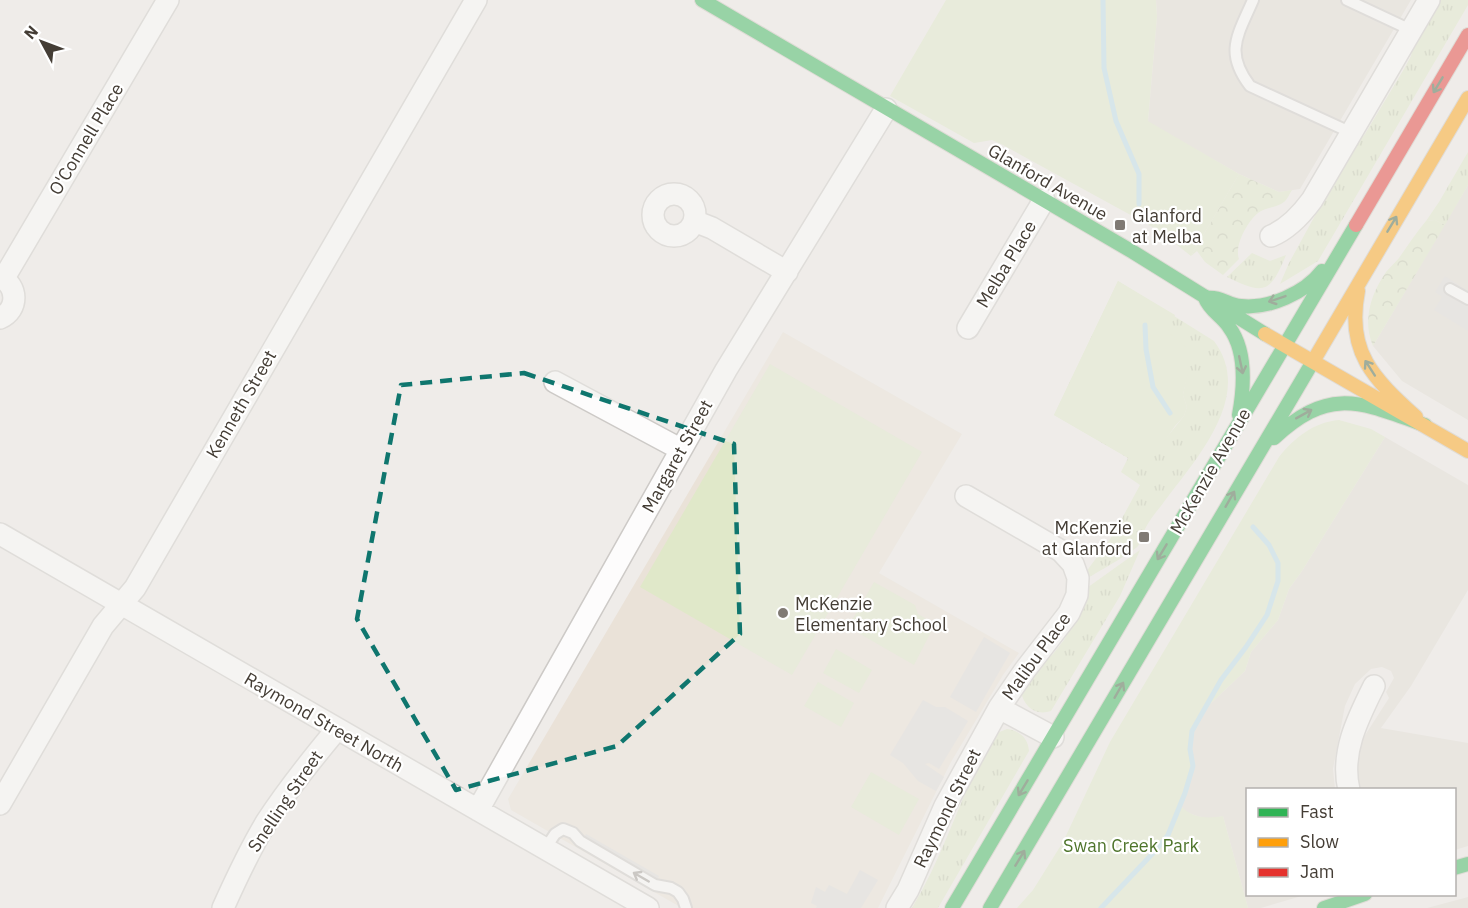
<svg xmlns="http://www.w3.org/2000/svg" width="1468" height="908" viewBox="0 0 1468 908" font-family="'IBM Plex Sans',sans-serif">
  <style>
    .residential { fill: #e3ddd6 }
    .education { fill: #eae2d8 }
    .grass { fill: url(#grass-tufts); fill-rule: evenodd }
    .forest { fill: url(#forest-crowns) }
    .park { fill: #e0e8c9 }
    .parking { fill: #dedbd9 }
    .lines { fill: none; stroke-linecap: round; stroke-linejoin: round }
    .stream { stroke: #baddec; stroke-width: 5 }
    .lane-casing { stroke: #cdcac7; stroke-width: 14 }
    .street-casing { stroke: #cdcac7; stroke-width: 24 }
    .fast-casing { stroke: #cec8c0; stroke-width: 16 }
    .slow-casing { stroke: #cec8c0; stroke-width: 16 }
    .jam-casing { stroke: #cec8c0; stroke-width: 16 }
    .lane { stroke: #fdfcfc; stroke-width: 10 }
    .street { stroke: #fdfcfc; stroke-width: 21 }
    .fast { stroke: #30b455; stroke-width: 14 }
    .slow { stroke: #ff9f0a; stroke-width: 14 }
    .jam { stroke: #e5322d; stroke-width: 14 }
    .oneway { stroke: #3e613f }
    .oneway2 { stroke: #a09c98 }
    .marked { fill: none; stroke: #0f766e; stroke-width: 4.5; stroke-dasharray: 12 8; stroke-linejoin: round }
    .poi-dot { fill: #807a74; stroke: #fff; stroke-width: 2 }
    .labels { text-anchor: middle; dominant-baseline: central; stroke-width: 4.5; stroke-linejoin: round; paint-order: stroke }
    .street-label { font-size: 18px; fill: #443d35; stroke: #fff }
    .poi-label { font-size: 18px; fill: #443d35; stroke: #fff; text-anchor: start }
    .park-label { font-size: 18px; fill: #4e742b; stroke: #fff }
  </style>
  <defs>
    <pattern id="grass-tufts" width="24" height="20" patternUnits="userSpaceOnUse" patternTransform="scale(1.5)"><rect width="24" height="20" fill="#e0e8c9"/><path d="M3 7l-1-3M5 7V3M7 7l1-3M15 17l-1-3M17 17v-4M19 17l1-3" fill="none" stroke="#c1c8ad"/></pattern>
    <pattern id="forest-crowns" width="20" height="18" patternUnits="userSpaceOnUse" patternTransform="scale(1.5)"><rect width="20" height="18" fill="#e0e8c9"/><path d="M2 6a3 3 0 1 1 6 0M12 15a3 3 0 1 1 6 0" fill="none" stroke="#c1c8ad"/></pattern>
  </defs>
  <rect width="100%" height="100%" fill="#efece9"/>
  <path class="residential" d="M1156 0H1411L1300 189 1279 192 1239 174 1148 122 1157 17Z
    M1468 185V420L1402 381 1373 346Z
    M1385 437 1468 485V590L1411 686 1381 728 1468 743V846L1455 850 1454 790 1356 789 1354 773 1360 743 1389 698 1386 692 1394 678 1391 671 1382 667 1371 669 1355 684 1345 706 1333 769 1335 789 1248 790V894L1305 895 1261 908H1248L1223 816 1210 819 1197 816 1186 812 1180 805 1193 766 1190 749 1192 731 1206 708 1245 671 1251 652 1278 620 1289 589 1302 571Z
    M1468 897V908H1427Z"/>
  <path class="education" d="M783 332 962 434 879 573 1019 653 1003 675 951 762 878 908H682L511 810 508 799Z"/>
  <path class="grass" d="M1438 0H1468V5L1318 261 1280 284 1289 263 1351 150 1365 134 1404 69 1411 56 1414 42Z
    M1468 152V185L1445 225 1435 220 1426 221 1439 202Z
    M1252 253 1270 261 1286 255C1270 294 1264 295 1227 277Z
    M1118 281 1214 341C1256 397 1193 462 1161 506 1155 513 1149 521 1145 529 1143 534 1142 541 1138 546 1132 553 1099 571 1088 578L1086 572 1113 535 1140 485 1121 472 1128 458 1054 415ZM1186 380 1183 395 1187 407 1184 416 1167 437 1155 431Z
    M1140 550 1120 596 1051 711C1036 716 1024 707 1021 692L1040 665 1053 654 1064 640 1075 620 1084 590Z
    M1007 729C1020 731 1028 738 1029 751L938 908H912C944 855 961 795 990 740L997 733Z"/>
  <path class="forest" d="M1239 174 1279 192 1292 190C1290 193 1287 200 1284 202 1277 208 1265 207 1258 213 1247 222 1234 246 1239 259L1223 275 1205 262 1197 251 1191 256Z
    M1435 220 1445 225 1373 346C1362 320 1371 294 1386 272 1390 267 1395 263 1399 258 1408 245 1416 233 1426 221Z"/>
  <path class="park" d="M946 0H1156L1157 17 1148 121 1239 174 1191 256 1158 230 1003 145 992 140 974 143 890 96Z
    M1118 281 1175 315 1168 332 1188 349 1191 359 1183 395 1187 407 1184 416 1175 426 1146 468 1054 415Z
    M770 364 922 452 792 675 640 587Z
    M1339 420 1371 429 1385 437 1302 571 1289 589 1278 620 1251 652 1245 671 1206 708 1192 731 1190 749 1193 766 1180 805C1191 818 1207 819 1223 816L1248 908H1017L1033 890 1063 842 1110 742 1279 457C1294 438 1314 422 1339 420Z
    M874 582 915 605 918 614 935 624 914 665 848 627Z
    M836 649 872 670 859 693 823 673Z
    M818 682 854 703 841 727 804 706Z
    M871 772 919 799 899 835 851 807Z"/>
  <path class="parking" d="M1445 276 1468 291V331L1434 310 1442 297 1435 292Z
    M984 637 1010 653 976 712 950 697Z
    M923 700 936 707H945L968 721 939 769 929 763 925 764 944 777 936 791 918 781 903 763 890 755Z
    M586 834 659 876 656 882 583 839Z
    M860 870 878 880 861 908H816L817 906 811 903 816 887 825 892 829 885 847 894Z"/>
  <g class="lines">
    <path class="stream" d="M1103 0 1104 68 1116 121 1139 174V204
      M1145 325 1146 349 1153 387 1170 413
      M1101 908 1156 850 1168 835 1185 793 1193 766 1190 749 1192 731 1221 680 1246 647 1267 615 1278 581V563L1269 545 1253 527"/>
    <defs>
      <path id="lane" d="M1253 0C1238 35 1224 52 1250 86L1352 133
        M1347 0 1411 30
        M1450 289 1468 299
        M545 849 555 834 563 829 573 833 580 841 655 885 671 888 678 892 683 899 686 908"/>
      <path id="street" d="M653 215a21 21 0 1 1 42 0a21 21 0 1 1-42 0Z
        M694 221 712 228 787 272
        M1271 236C1288 229 1301 215 1312 200L1429 0
        M0 277C18 285 19 310 0 318
        M4 278 168 0
        M968 328 1044 200
        M555 382 680 449
        M0 534 648 908
        M999 708 1053 737
        M1349 790C1340 753 1358 718 1374 686
        M0 804 103 626 135 588 476 0
        M478 810 726 370 886 109
        M223 908C236 879 250 849 267 821 288 789 312 759 337 729
        M897 908 908 890 945 806 999 708 1025 670 1069 613 1077 595 1078 578 1073 564 1061 551 966 496"/>
      <path id="fast" d="M702 0 1133 252 1265 334
        M1239 415C1244 388 1247 351 1229 327 1222 316 1210 311 1205 298 1222 296 1227 305 1241 306 1269 309 1305 293 1322 271
        M1274 438C1330 386 1360 402 1425 425
        M1454 868 1468 864
        M952 908 1356 225
        M990 908 1315 358
        M1324 908 1365 894"/>
      <path id="slow" d="M1358 291C1346 352 1373 378 1416 417
        M1265 334 1468 451
        M1315 358 1468 98"/>
      <path id="jam" d="M1356 225 1468 35"/>
    </defs>
    <use href="#lane" class="lane-casing"/>
    <use href="#street" class="street-casing"/>
    <use href="#fast" class="fast-casing"/>
    <use href="#slow" class="slow-casing"/>
    <use href="#jam" class="jam-casing"/>
    <use href="#lane" class="lane"/>
    <use href="#street" class="street"/>
    <use href="#fast" class="fast"/>
    <use href="#slow" class="slow"/>
    <use href="#jam" class="jam"/>
  </g>
  <defs><path id="oneway-shaft" d="M-6 0H5M1.5-3L5.5 0L1.5 3" fill="none" stroke-width="1.6" stroke-linecap="round" stroke-linejoin="round" transform="scale(1.5)"/></defs>
  <g class="oneway">
    <use href="#oneway-shaft" transform="translate(1438 85) rotate(121)"/>
    <use href="#oneway-shaft" transform="translate(1392 224) rotate(-59)"/>
    <use href="#oneway-shaft" transform="translate(1277 299) rotate(161)"/>
    <use href="#oneway-shaft" transform="translate(1241 365) rotate(78)"/>
    <use href="#oneway-shaft" transform="translate(1370 368) rotate(-123)"/>
    <use href="#oneway-shaft" transform="translate(1304 414) rotate(-29)"/>
    <use href="#oneway-shaft" transform="translate(1230 499) rotate(-60)"/>
    <use href="#oneway-shaft" transform="translate(1162 552) rotate(121)"/>
    <use href="#oneway-shaft" transform="translate(1119 690) rotate(-60)"/>
    <use href="#oneway-shaft" transform="translate(1023 788) rotate(121)"/>
    <use href="#oneway-shaft" transform="translate(1020 858) rotate(-59)"/>
  </g>
  <use class="oneway2" href="#oneway-shaft" transform="translate(641 877) rotate(-150)"/>
  <path d="M0 0H1468V908H0ZM524 373 734 444 740 634 617 746 456 790 357 619 401 385Z" fill="#efece9" fill-opacity=".55" fill-rule="evenodd"/>
  <path class="marked" d="M524 373 734 444 740 634 617 746 456 790 357 619 401 385Z"/>
  <g class="poi-dot">
    <rect x="1114" y="219" width="12" height="12" rx="3"/>
    <rect x="1138" y="531" width="12" height="12" rx="3"/>
    <circle cx="783" cy="613" r="6"/>
  </g>
  <g class="labels">
    <g class="street-label">
      <text transform="translate(86 139) rotate(-59)">O'Connell Place</text>
      <text transform="translate(1048 182) rotate(30)">Glanford Avenue</text>
      <text transform="translate(1006 264) rotate(-59)">Melba Place</text>
      <text transform="translate(241 404) rotate(-60)">Kenneth Street</text>
      <text transform="translate(677 456) rotate(-61)">Margaret Street</text>
      <text transform="translate(1210 471) rotate(-60)">McKenzie Avenue</text>
      <text transform="translate(1036 656) rotate(-54)">Malibu Place</text>
      <text transform="translate(324 722) rotate(30)">Raymond Street North</text>
      <text transform="translate(285 801) rotate(-56)">Snelling Street</text>
      <text transform="translate(947 808) rotate(-64)">Raymond Street</text>
    </g>
    <g class="poi-label">
      <text x="1132" y="215">Glanford<tspan x="1132" dy="21">at Melba</tspan></text>
      <text x="1132" y="527" text-anchor="end">McKenzie<tspan x="1132" dy="21">at Glanford</tspan></text>
      <text x="795" y="603">McKenzie<tspan x="795" dy="21">Elementary School</tspan></text>
    </g>
    <g class="park-label">
      <text x="1131" y="845">Swan Creek Park</text>
    </g>
  </g>
  <rect x="1246" y="788" width="210" height="108" fill="#ffffff" stroke="#b4b1ae" stroke-width="1.5"/>
  <rect x="1258" y="808" width="30" height="9" fill="#30b455" stroke="#b4b1ae" stroke-width="1.5"/>
  <text x="1300" y="818" font-size="18" fill="#443d35">Fast</text>
  <rect x="1258" y="838" width="30" height="9" fill="#ff9f0a" stroke="#b4b1ae" stroke-width="1.5"/>
  <text x="1300" y="848" font-size="18" fill="#443d35">Slow</text>
  <rect x="1258" y="868" width="30" height="9" fill="#e5322d" stroke="#b4b1ae" stroke-width="1.5"/>
  <text x="1300" y="878" font-size="18" fill="#443d35">Jam</text>
  <g transform="translate(42 42) rotate(311)" stroke="#ffffff" stroke-width="4.5" paint-order="stroke">
  <path d="M0-4.5L10 22L0 15L-10 22Z" fill="#443d35"/>
  <text y="-9" font-size="16" font-weight="bold" text-anchor="middle" fill="#443d35">N</text>
  </g>
</svg>
